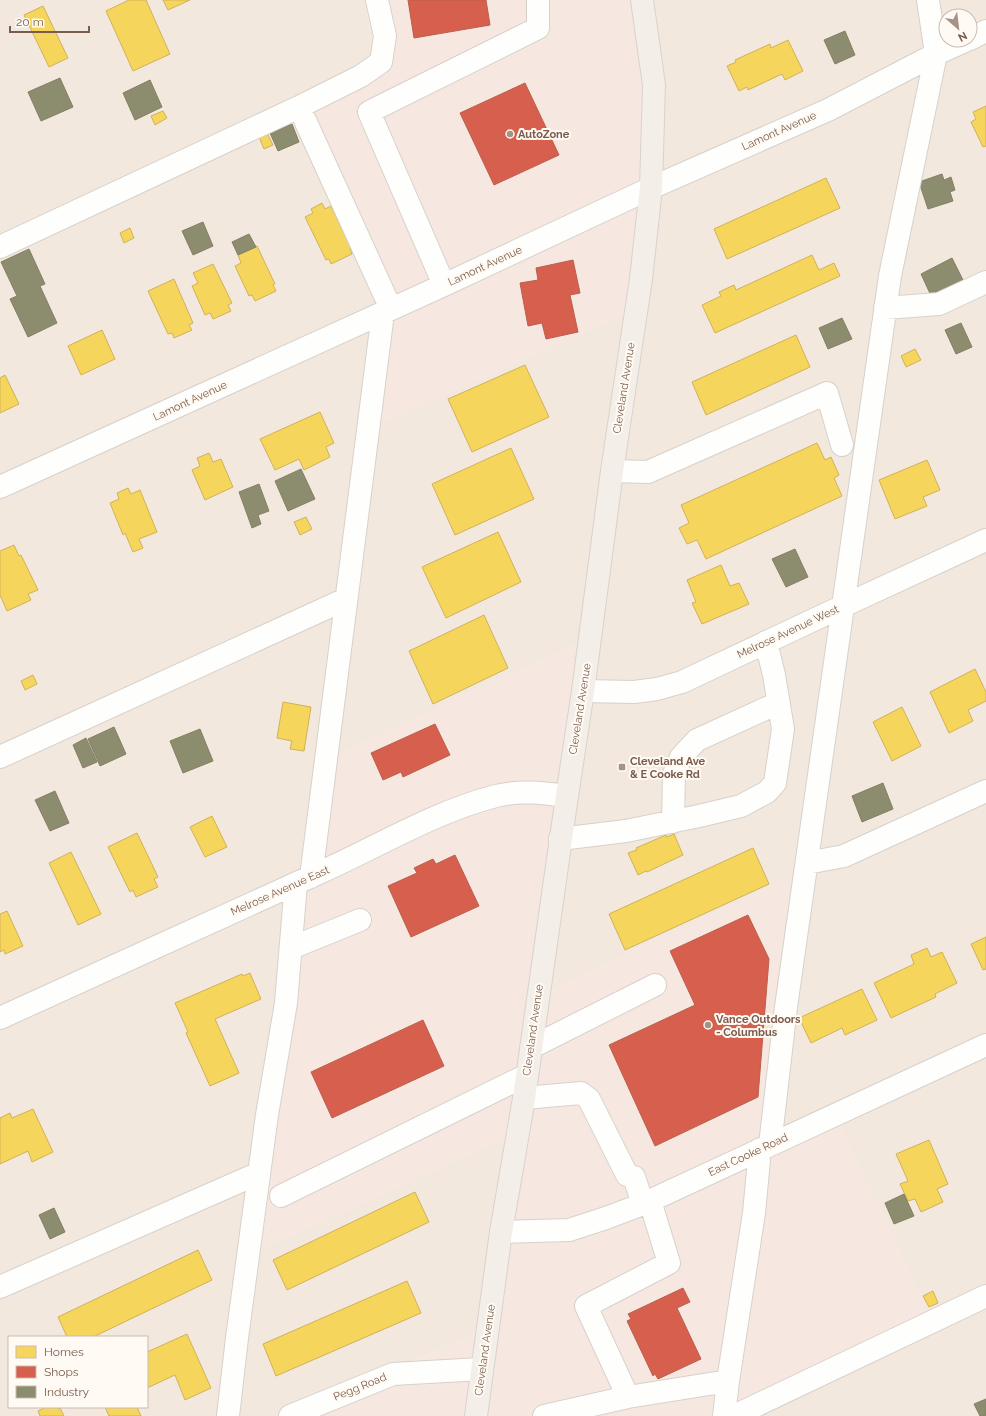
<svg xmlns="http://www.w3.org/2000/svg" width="986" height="1416" viewBox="0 0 986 1416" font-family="Raleway,sans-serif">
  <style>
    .residential { fill: #f2e8de; fill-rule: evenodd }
    .commercial { fill: #f6e8e1 }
    .homes { fill: #f6d55c; stroke: #d1b158 }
    .shops { fill: #d6604d; stroke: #ba5f4d }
    .industry { fill: #8c8c6e; stroke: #877e64 }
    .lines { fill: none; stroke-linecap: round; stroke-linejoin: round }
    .minor-casing { stroke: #d7d1cb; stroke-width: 24 }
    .major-casing { stroke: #dad1cc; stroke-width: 24 }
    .minor { stroke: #fefefd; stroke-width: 22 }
    .major { stroke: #f3eee8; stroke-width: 22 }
    .poi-dot { fill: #a69286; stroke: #fffaf3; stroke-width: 1.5 }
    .labels { text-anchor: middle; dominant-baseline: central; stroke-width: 4; stroke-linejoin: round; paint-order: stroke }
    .street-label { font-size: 11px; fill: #7a5c4d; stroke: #fffaf3 }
    .poi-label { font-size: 11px; font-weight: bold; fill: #7a5c4d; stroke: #fffaf3; text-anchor: start }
  </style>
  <rect width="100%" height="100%" fill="#f9f5f0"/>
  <path class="residential" d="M0 0H365L375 57 645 0H986V1416H734L771 1144 798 873 247 1256 512 1135 486 1328 291 1416H0ZM946 16H970V40H946ZM9 1337H147V1407H9Z"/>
  <path class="commercial" d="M365 0H645L638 309 378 425 392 307 292 96 375 57Z
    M591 636 542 993 798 873 772 1144 836 1115 933 1321 734 1416H291L486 1328 512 1136 247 1257 315 764Z"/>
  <path class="homes" d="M129 0H146L170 54 133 71 106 11Z
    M163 0H190L168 10Z
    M43 6 68 58 49 67 24 15Z
    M788 40 803 71 785 80 782 74 748 90 747 87 739 91 727 66 736 62 735 60 770 44 771 48Z
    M986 106V146L983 147 971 122 976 119 973 112Z
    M163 111 167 118 155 125 151 116Z
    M267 133 273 145 264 149 259 137Z
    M826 178 840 208 727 259 714 229Z
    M322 203 325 209 331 206 351 248H350L352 254 331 264 329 259 326 260 305 217 313 213 311 209Z
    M130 228 134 238 124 243 120 233Z
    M257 246 275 284 273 285 276 291 255 301 252 295 249 296 235 266 241 263 238 255Z
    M812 255 819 270 834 263 840 276 715 333 702 305 721 296 719 292 734 285 736 290Z
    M213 264 232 303 228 305 231 311 213 319 210 313 205 315 192 286 198 283 193 273Z
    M174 279 193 323 189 325 192 330 174 338 172 333 168 334 148 291Z
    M102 330 115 359 81 375 68 346Z
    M796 335 810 367 706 415 692 382Z
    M915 349 921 360 906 367 901 356Z
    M525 365 549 417 472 452 448 399Z
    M5 375 19 404 0 413V378Z
    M320 412 334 443 326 447 330 457 304 470 299 459 275 470 260 439Z
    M817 443 825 460 831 457 839 475 834 478 842 496 706 559 697 540 687 544 679 528 689 523 681 505Z
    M511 448 534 499 455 535 432 484Z
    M209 453 213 462 221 459 233 487 205 500 192 470 200 466 197 458Z
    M927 460 940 490 923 497 927 506 895 519 879 480Z
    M128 488 131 494 140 490 157 532 139 539 143 548 133 552 125 533 123 535 110 503 119 499 117 493Z
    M306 517 312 529 300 535 294 522Z
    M498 532 521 582 446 618 422 567Z
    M14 545 19 556 21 555 38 590 28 594 31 600 7 611 0 595V551Z
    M721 565 730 586 739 583 749 604 702 624 692 603 696 602 687 580Z
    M484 615 508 668 433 704 409 651Z
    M975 669 986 692V701L968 710 973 721 949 733 930 692Z
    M33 675 37 684 25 690 21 681Z
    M283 702 311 707 304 751 290 749 292 741 277 738Z
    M902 707 921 746 892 761 873 722Z
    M212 816 227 847 205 857 190 827Z
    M137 833 158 877 154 879 158 887 136 897 133 890 130 892 108 847Z
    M674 834 683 855 647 872 646 871 638 875 628 853 637 850 636 848 666 835 667 837Z
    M753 848 769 884 625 950 609 914Z
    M71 852 101 914 78 925 49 863Z
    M7 911 23 946 5 954 4 950 0 952V914Z
    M986 937V969L983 970 971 944Z
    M927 948 931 957 942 952 957 983 935 994 936 997 891 1018 874 983 914 964 911 955Z
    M250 973 261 999 215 1019 239 1073 210 1086 186 1033 188 1032 175 1003 242 974 243 976Z
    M862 989 877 1020 845 1035 842 1028 811 1043 799 1018Z
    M33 1109 53 1152 32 1162 28 1151 0 1164V1118L10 1113 12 1118Z
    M929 1140 948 1184 937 1189 943 1202 921 1212 915 1199 908 1201 900 1184 908 1181 896 1154Z
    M415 1192 429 1222 287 1290 273 1260Z
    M198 1250 212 1280 93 1337H67L58 1317Z
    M407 1281 421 1313 276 1376 263 1344Z
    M933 1291 938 1303 929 1307 923 1296Z
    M187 1334 211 1388 185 1400 175 1375 147 1388V1352Z
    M46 1407H57L58 1409 60 1408 64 1416H40L38 1411Z
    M105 1407H137L141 1416H109Z"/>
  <path class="shops" d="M408 0H486L490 25 414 38Z
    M525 83 559 155 494 185 460 113Z
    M573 260 580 293 570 295 578 332 546 339 542 323 528 326 520 283 538 280 536 268Z
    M435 724 450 755 403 777 401 772 383 780 371 753Z
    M455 855 479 906 411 937 388 886 417 873 414 868 433 859 436 864Z
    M748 915 769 959 758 1097 655 1146 609 1045 695 1005 670 951Z
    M423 1020 444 1066 332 1118 311 1072Z
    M683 1288 690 1302 677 1308 701 1359 658 1379 655 1374 653 1376 627 1321 631 1319 628 1314Z"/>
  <path class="industry" d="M845 31 855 55 835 64 824 40Z
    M60 78 73 107 41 121 28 92Z
    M150 80 162 107 135 120 123 93Z
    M292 124 299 142 278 151 270 133Z
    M942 174 944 180 951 177 955 190 950 192 953 201 928 209 919 182Z
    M203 222 213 246 193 255 182 231Z
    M249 234 256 247 238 255 232 242Z
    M29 249 45 284 40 286 57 323 28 337 10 299 17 296 1 262Z
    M952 258 965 284 933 300 921 274Z
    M842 318 852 339 828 349 819 328Z
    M961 323 972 347 956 354 945 330Z
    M301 469 315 499 288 511 275 481Z
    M259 484 269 511 258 515 261 524 252 528 239 492Z
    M795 549 808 577 786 587 772 559Z
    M114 727 126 754 100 766 88 739Z
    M200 729 213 761 183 773 170 741Z
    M86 738 97 762 83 768 73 745Z
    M883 783 893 809 862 822 852 796Z
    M55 791 69 823 50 831 35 800Z
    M904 1194 914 1216 894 1224 885 1203Z
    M54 1208 65 1232 50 1239 39 1215Z
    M986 1399V1416H980L974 1404Z"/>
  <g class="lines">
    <defs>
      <path id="minor" d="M377 0 385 36 381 62 361 76 299 107 391 309
        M970 39 986 31
        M0 247 299 107
        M444 285 369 112 538 28V0
        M885 308 939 304 986 282
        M612 471 648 472 827 393 842 445
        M0 487 444 285 651 188 828 110 936 54 967 40
        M583 691 634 692 657 689 682 682 843 606 986 540
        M0 757 346 599
        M673 822 674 774 681 757 697 740 778 703
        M560 839 626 831 699 816 741 806 767 792 775 783 783 729 774 675 766 642
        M807 863 844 856 986 791
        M311 877 383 313
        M291 948 360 920
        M0 1018C107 969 214 921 321 872 379 846 434 812 496 796 520 790 543 793 567 796
        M532 1047 655 985
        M524 1098 581 1093 589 1099 627 1175 634 1177 643 1204
        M770 1145 786 1007 890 276 936 54 928 0
        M281 1196 527 1075
        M650 1201 669 1263 586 1306 628 1397 728 1381
        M501 1232 569 1230 606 1218 643 1204 986 1045
        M0 1287 259 1173
        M228 1416 237 1338 267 1115 286 1003 296 883
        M290 1416 393 1374 481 1369
        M544 1416 628 1397
        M724 1416 728 1381 754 1213 760 1149
        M734 1416 986 1296"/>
      <path id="major" d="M476 1416 501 1232 524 1098 567 796 583 691 612 471 641 279 651 188 654 85 642 0"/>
    </defs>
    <use href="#minor" class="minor-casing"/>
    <use href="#major" class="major-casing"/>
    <use href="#minor" class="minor"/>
    <use href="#major" class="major"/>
  </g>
  <g class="poi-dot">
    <circle cx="510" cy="134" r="4"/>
    <rect x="618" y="763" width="8" height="8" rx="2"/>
    <circle cx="708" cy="1025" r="4"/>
  </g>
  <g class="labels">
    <g class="street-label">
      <text transform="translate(779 131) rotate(-24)">Lamont Avenue</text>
      <text transform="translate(485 266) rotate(-25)">Lamont Avenue</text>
      <text transform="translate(624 388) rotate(-81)">Cleveland Avenue</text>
      <text transform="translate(190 401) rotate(-25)">Lamont Avenue</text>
      <text transform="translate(788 632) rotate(-25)">Melrose Avenue West</text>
      <text transform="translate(580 709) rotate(-81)">Cleveland Avenue</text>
      <text transform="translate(280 891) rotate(-24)">Melrose Avenue East</text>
      <text transform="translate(533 1030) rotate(-82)">Cleveland Avenue</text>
      <text transform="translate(748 1155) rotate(-25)">East Cooke Road</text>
      <text transform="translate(485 1350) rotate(-82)">Cleveland Avenue</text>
      <text transform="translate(360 1387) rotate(-22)">Pegg Road</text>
    </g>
    <g class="poi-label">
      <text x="518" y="134">AutoZone</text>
      <text x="630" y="761">Cleveland Ave<tspan x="630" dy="13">&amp; E Cooke Rd</tspan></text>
      <text x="716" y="1019">Vance Outdoors<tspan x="716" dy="13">- Columbus</tspan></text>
    </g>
  </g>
  <rect x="8" y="1336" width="140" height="72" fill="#fffaf3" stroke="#cabbb1"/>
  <rect x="16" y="1346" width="20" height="12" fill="#f6d55c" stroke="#cabbb1"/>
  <text x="44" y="1356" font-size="12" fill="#7a5c4d">Homes</text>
  <rect x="16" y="1366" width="20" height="12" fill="#d6604d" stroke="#cabbb1"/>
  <text x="44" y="1376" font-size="12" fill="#7a5c4d">Shops</text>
  <rect x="16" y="1386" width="20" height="12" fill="#8c8c6e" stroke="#cabbb1"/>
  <text x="44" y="1396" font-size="12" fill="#7a5c4d">Industry</text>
  <g transform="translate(958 28) rotate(152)"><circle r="19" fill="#fffaf3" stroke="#cabbb1"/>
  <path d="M0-3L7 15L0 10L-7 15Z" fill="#a69286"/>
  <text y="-6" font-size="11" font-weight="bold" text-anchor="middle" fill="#7a5c4d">N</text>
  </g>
  <path d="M10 26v6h79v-6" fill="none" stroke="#7a5c4d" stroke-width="2"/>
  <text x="16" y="26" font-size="12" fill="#7a5c4d" stroke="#fffaf3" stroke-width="3" paint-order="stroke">20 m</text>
</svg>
